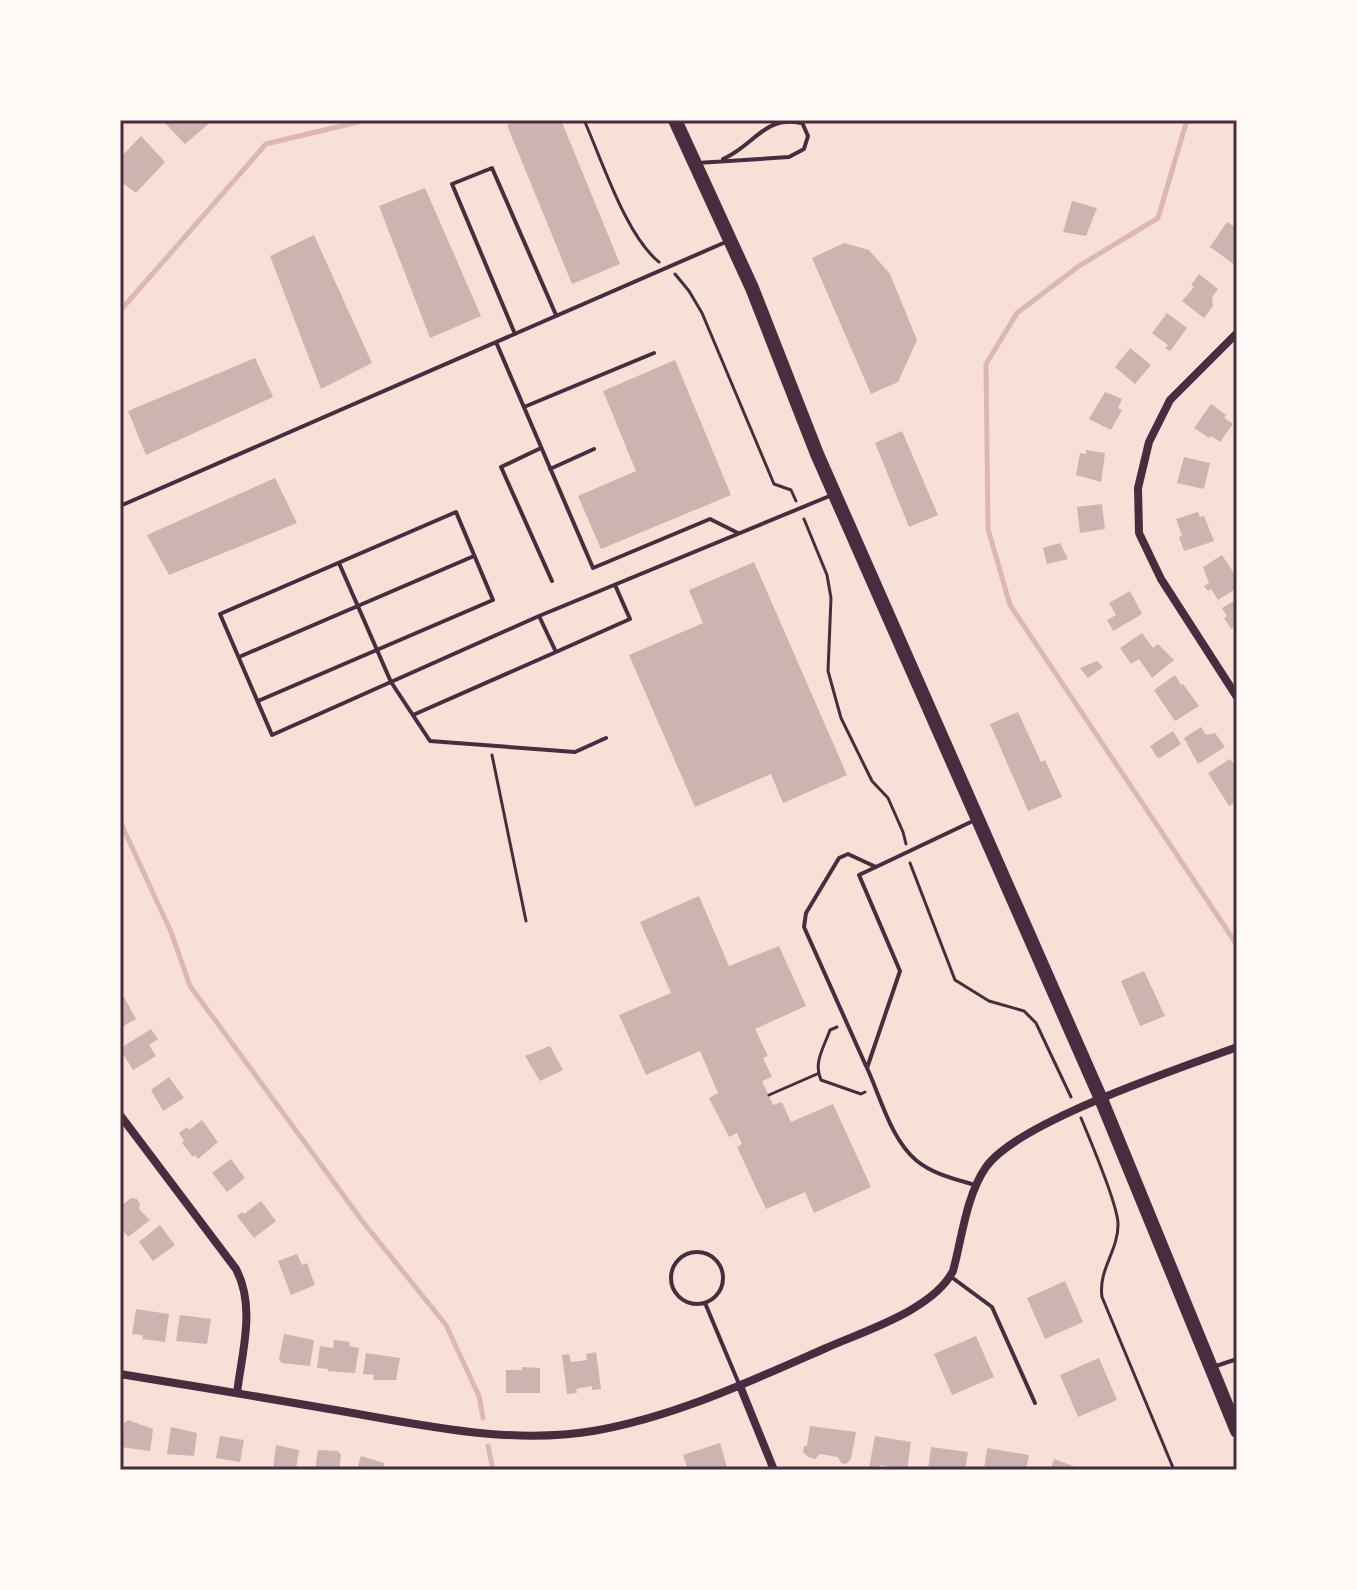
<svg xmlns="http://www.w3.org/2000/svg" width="1357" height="1590" viewBox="0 0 1357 1590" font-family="Georgia,serif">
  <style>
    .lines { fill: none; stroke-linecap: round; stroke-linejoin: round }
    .stream { stroke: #dcb8b0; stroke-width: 5 }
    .building { fill: #ccb4b1 }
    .path { stroke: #4a2c40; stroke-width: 3 }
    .service { stroke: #4a2c40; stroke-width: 4 }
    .minor { stroke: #4a2c40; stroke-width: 8 }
    .primary { stroke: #4a2c40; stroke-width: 14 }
    .neatline { fill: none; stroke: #4a2c40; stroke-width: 3 }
  </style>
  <rect width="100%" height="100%" fill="#f7e1d7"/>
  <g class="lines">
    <path class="stream" d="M1187 120 1158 218 1079 266 1017 313 986 364 988 529 1010 605 1237 945
      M120 311 266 144 366 120
      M120 821 171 932 190 986 363 1222 446 1325 479 1396 483 1418
      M488 1446 493 1470"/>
  </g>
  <path class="building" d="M162 120H213L185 144Z
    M519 120H561L620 264 572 284 507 125Z
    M141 136 165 162 136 193 120 181V158Z
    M425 188 481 316 430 338 379 206Z
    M1072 201 1097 208 1086 236 1063 232Z
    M1227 222 1237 228 1235 265 1210 247Z
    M314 235 372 363 321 389 270 256Z
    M844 243 869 250 890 274 917 340 898 382 871 394 812 258Z
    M1199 274 1218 289 1212 297 1213 306 1204 318 1182 301 1194 287 1191 285Z
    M1167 313 1187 328 1170 351 1165 348 1168 345 1152 333Z
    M1130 348 1151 365 1135 384 1115 367Z
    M255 358 273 397 146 455 128 411Z
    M675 360 731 495 601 549 578 496 636 471 603 391Z
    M1105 392 1122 399 1118 408 1122 410 1111 430 1089 419Z
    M1211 404 1226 415 1224 418 1233 424 1220 442 1211 436 1209 438 1194 428Z
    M902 431 938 515 909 527 875 443Z
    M1086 450 1105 453 1101 482 1076 475 1080 453 1086 454Z
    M1184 457 1210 463 1204 489 1177 483Z
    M275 478 297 523 169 575 147 535Z
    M1102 504 1105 529 1080 533 1077 507Z
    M1198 512 1200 517 1204 516 1214 541 1184 551 1179 537 1182 536 1176 519Z
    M1060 543 1068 559 1047 564 1043 548Z
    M1222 555 1237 578V588L1218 600 1211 589 1208 591 1204 586 1209 583 1203 567Z
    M754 562 847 775 783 803 771 774 695 807 629 655 703 623 689 590Z
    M1130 591 1142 614 1113 631 1107 620 1116 615 1109 603Z
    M1237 599V624L1231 629 1224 618 1227 616 1222 608Z
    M1142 633 1153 648 1158 644 1174 660 1152 678 1139 659 1131 664 1120 648Z
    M1097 661 1103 667 1088 678 1080 668Z
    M1175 675 1181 685 1183 684 1199 706 1175 721 1154 690Z
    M1018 712 1041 762 1045 760 1062 797 1028 811 990 724Z
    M1201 727 1206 735 1215 733 1225 747 1198 764 1184 738Z
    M1173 731 1181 744 1160 758 1157 757 1150 746Z
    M1230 759 1237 767V801L1229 806 1208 773Z
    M699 896 729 966 779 946 806 1006 755 1029 768 1056 763 1058 772 1077 762 1081 773 1105 782 1102 791 1122 833 1104 871 1187 814 1213 805 1192 766 1209 737 1147 742 1144 737 1133 729 1137 709 1098 718 1093 700 1051 646 1075 619 1015 671 993 640 922Z
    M1144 971 1165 1016 1140 1026 1121 981Z
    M124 997 136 1019 120 1028V1000Z
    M151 1029 158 1039 149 1045 156 1056 133 1070 122 1052 124 1046Z
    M550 1046 563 1070 540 1081 525 1056Z
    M169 1077 184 1098 163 1111 151 1090Z
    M202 1120 218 1142 198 1159 195 1155 193 1157 182 1143 184 1141 179 1133 187 1127 189 1130Z
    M231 1159 245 1178 227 1192 212 1173Z
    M131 1198 137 1199 140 1204 139 1209 150 1220 128 1237 120 1227V1207Z
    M261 1201 276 1221 254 1238 237 1216 242 1212 244 1214Z
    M160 1225 175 1245 153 1261 139 1242Z
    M297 1254 302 1265 307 1263 315 1285 291 1295 278 1261Z
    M1065 1281 1083 1322 1045 1339 1027 1298Z
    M136 1309 169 1314 165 1342 142 1339 143 1335 132 1334Z
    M180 1315 211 1319 207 1344 176 1341Z
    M284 1334 314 1340 310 1366 282 1363 279 1359Z
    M976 1336 994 1377 952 1395 934 1354Z
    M334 1340 350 1342 349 1346 359 1348 355 1373 328 1371V1369L317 1368 320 1346 333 1348Z
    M596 1352 601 1389 592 1390V1386L576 1389 577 1393 567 1394 562 1355 569 1354 571 1362 587 1360 586 1354Z
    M366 1353 400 1358 396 1380H373L374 1375 363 1374Z
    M1099 1358 1117 1400 1078 1417 1060 1375Z
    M522 1367 540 1368V1393H506V1370H522Z
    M128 1420 153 1429 150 1451 121 1447 124 1423Z
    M810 1426 856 1432 851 1459 846 1464 841 1463 838 1457 820 1454 815 1459 808 1457 803 1452 804 1446H807Z
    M171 1427 197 1433 194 1456 167 1454Z
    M220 1436 244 1440 240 1462 216 1458Z
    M875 1436 911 1442 907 1470H895V1468L880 1465 879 1469 869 1468Z
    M720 1443 727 1467 716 1470H688L683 1455Z
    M276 1445 299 1450 296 1470 273 1469Z
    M931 1447 968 1452 965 1470H928Z
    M987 1448 1029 1455 1026 1470H984Z
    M318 1450 338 1451 341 1455 339 1470H315Z
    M361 1456 384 1463 383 1470H357Z
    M1054 1459 1076 1467 1075 1470H1050Z"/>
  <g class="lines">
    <path class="path" d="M584 120C602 160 626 236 659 262
      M675 274 689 291 702 313 774 484 791 490 796 501
      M804 519 827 575 831 598 828 671 841 718 872 781 888 798 903 832 906 844
      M492 755 526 921
      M910 863 955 980 989 1001 1024 1011 1036 1023 1071 1097
      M837 1027 830 1030C824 1047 813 1063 821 1080L861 1094 865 1092
      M769 1095 817 1074
      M1081 1118C1089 1137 1119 1208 1118 1225 1118 1251 1098 1270 1102 1297L1174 1470"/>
    <path class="service" d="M723 159C754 146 764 115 801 123
      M697 163 789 157 804 149 808 136 801 120
      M515 334 452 184 492 168 556 315
      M496 342 593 568 710 519 738 533
      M524 407 654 353
      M541 448 501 467 552 581
      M550 469 594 449
      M120 506 728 241
      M339 563 391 682 430 741 575 752 606 738
      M539 616 556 652 630 619 615 585
      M239 657 474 556
      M258 701 493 600 456 512 220 614 272 735 539 616 832 495
      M413 715 556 652
      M975 820 859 875 900 971 867 1068C881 1098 891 1140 917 1161 933 1174 955 1179 975 1185
      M866 1066 804 927 806 913 839 858 848 854 876 867
      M671 1278a26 26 0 1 1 52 0a26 26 0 1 1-52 0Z
      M950 1276 992 1307 1035 1403
      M705 1303 739 1384
      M1216 1366 1237 1359"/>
    <path class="minor" d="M1237 333 1170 400 1149 442 1138 488 1139 533 1161 579 1237 697
      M120 1115 236 1269C256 1307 242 1352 237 1393
      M120 1374C194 1386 267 1398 341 1411 422 1425 510 1445 593 1431 674 1417 751 1381 826 1348 864 1331 933 1310 953 1271 962 1238 966 1196 986 1167 1019 1121 1179 1069 1237 1047
      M740 1386 774 1470"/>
    <path class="primary" d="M675 120 752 288 817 454 1101 1099 1237 1431"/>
  </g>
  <rect width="1357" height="1590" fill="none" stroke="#fffaf5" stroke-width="244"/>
  <rect x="122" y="122" width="1113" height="1346" class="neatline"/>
</svg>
